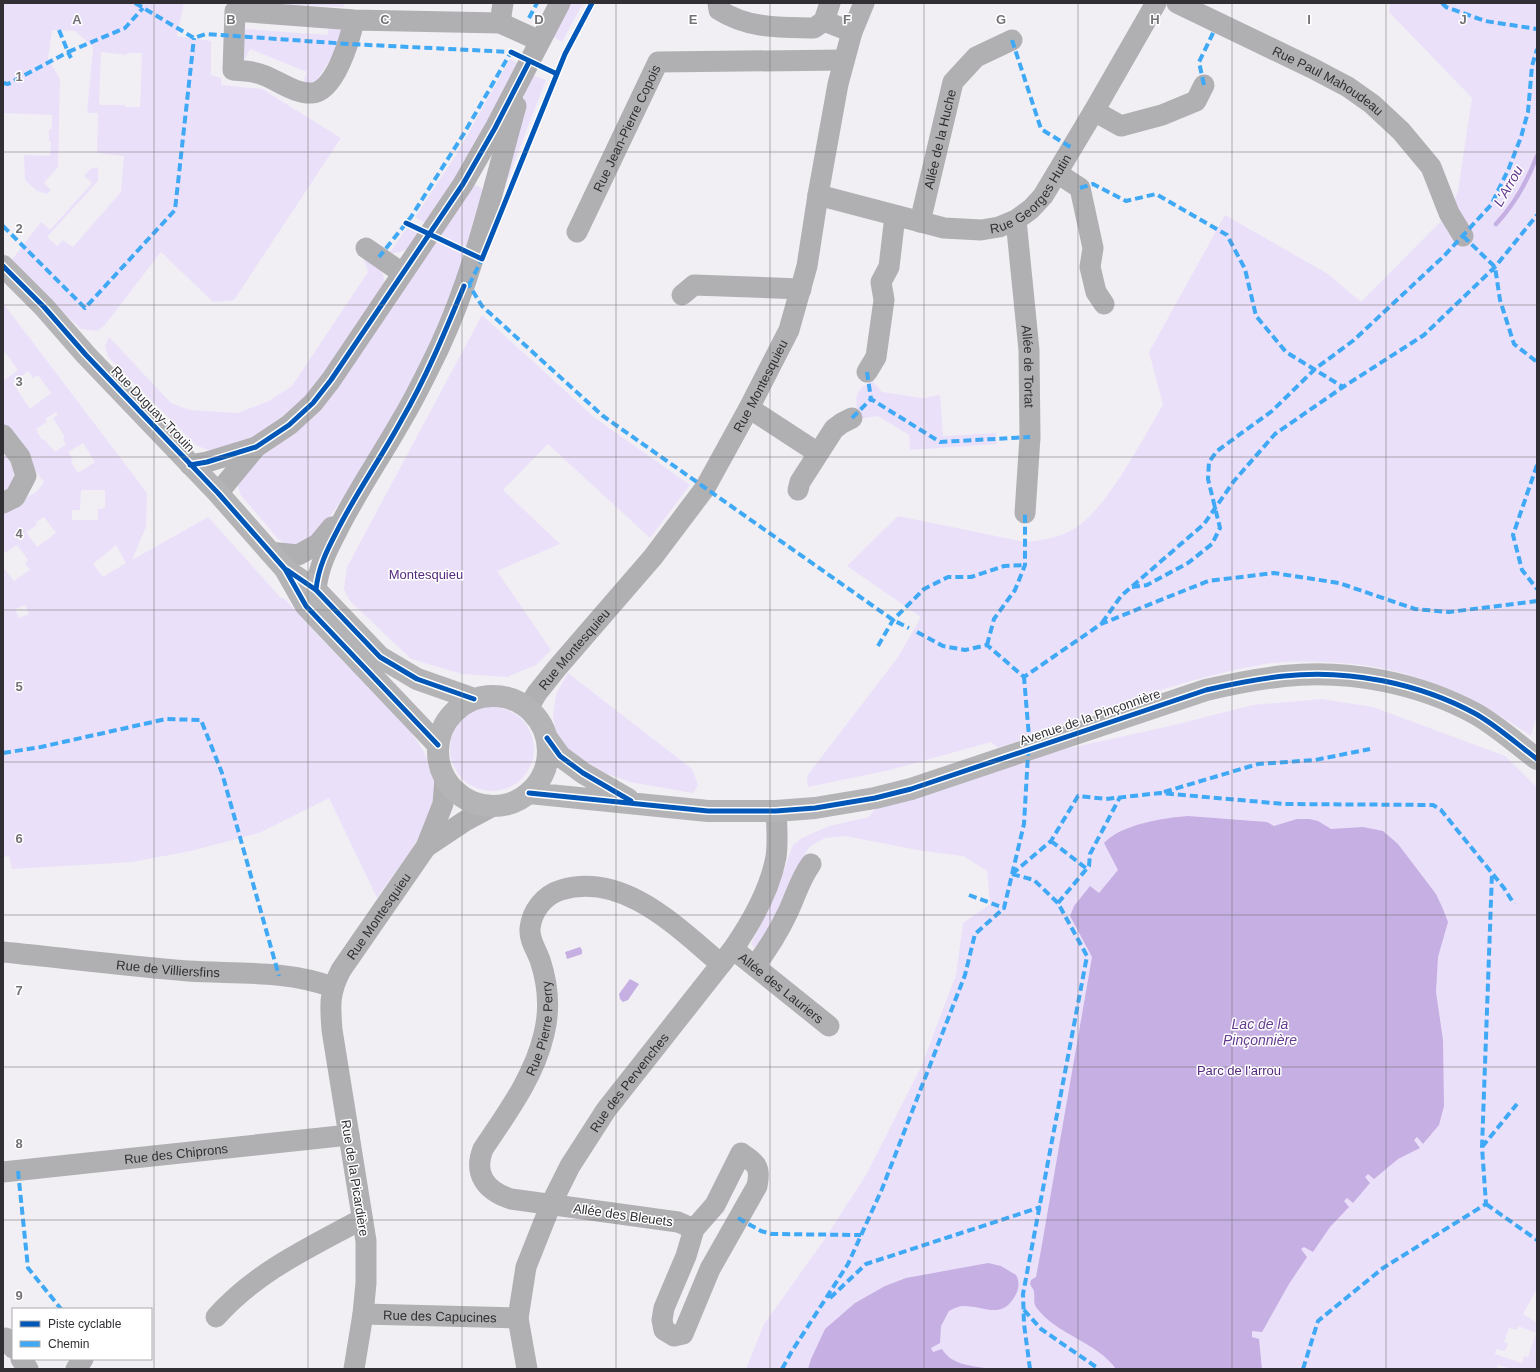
<svg xmlns="http://www.w3.org/2000/svg" width="1540" height="1372" viewBox="0 0 1540 1372" font-family="Arial,sans-serif">
  <style>
    .green { fill: #ebe0fa; fill-rule: evenodd }
    .water { fill: #c6afe2 }
    .lines { fill: none; stroke-linecap: round; stroke-linejoin: round }
    .stream { stroke: #c6afe2; stroke-width: 4.5 }
    .minor { stroke: #b0afb2; stroke-width: 21 }
    .major { stroke: #b4b3b5; stroke-width: 22 }
    .quiet { stroke: #3fa9f5; stroke-width: 4; stroke-dasharray: 8 4; stroke-linecap: butt }
    .cycleway-casing { stroke: #fff; stroke-width: 8 }
    .cycleway { stroke: #0057b8; stroke-width: 5 }
    .grid { fill: none; stroke: #747277; stroke-width: 1; stroke-opacity: 0.55 }
    .labels { text-anchor: middle; dominant-baseline: central; stroke-width: 3; stroke-linejoin: round; paint-order: stroke }
    .street-label { font-size: 13px; fill: #312f33; stroke: #fff }
    .park-label { font-size: 13px; fill: #54297d; stroke: #fff }
    .water-label { font-size: 14px; font-style: italic; fill: #643a8e; stroke: #fff }
    .grid-label { font-size: 13px; text-anchor: middle; font-weight: bold; fill: #747277; stroke: #fff; stroke-width: 3; stroke-linejoin: round; paint-order: stroke }
  </style>
  <rect width="100%" height="100%" fill="#f1eff4"/>
  <path class="green" d="M3 3H184L177 36 211 41V75L221 78V85L262 89 341 138 234 300 213 302 161 252 104 326 97 331 81 329 10 262 41 222 50 230 92 183 84 176 90 169 98 167V181L47 237 57 246 63 240 73 247 121 192 124 156 97 153 98 113H87L93 47 75 31 52 30 48 59 60 79 58 167 44 183 51 190 47 194 37 191 25 180 24 155 50 156 51 142 49 141V129H52V115L3 113ZM101 52 127 55V53H142L140 107H125V105H99Z
    M238 3H344V7Z
    M570 3H583L562 42 552 36Z
    M1390 3H1537V715L1531 736C1466 691 1403 664 1323 662 1302 661 1280 661 1260 665 1169 681 1084 718 998 748L991 742 890 770 808 787 807 776 898 657 921 617 847 566 898 516 1025 542C1042 540 1060 538 1075 528 1108 508 1142 439 1163 405L1149 352 1225 215 1328 274 1361 302 1449 213 1458 191 1472 98 1389 12Z
    M329 22 344 27 337 49 315 83H303L307 72 250 49 244 60 238 55 245 29 328 35Z
    M510 59 519 64 467 162 425 223 415 217 456 155Z
    M532 75 546 80 498 204H496L526 87Z
    M472 184 482 188 481 208 475 232 431 344 365 468 319 532 300 546 288 545 278 539 240 494 237 483 272 445Z
    M407 228 420 233C410 247 408 253 389 253Z
    M364 259C377 265 384 269 385 284 346 344 310 418 239 444 221 451 214 454 196 445L108 357 105 346 109 337 171 403 190 410 237 413 267 402 292 386 368 272Z
    M3 303 147 493 146 527 132 560 208 517 280 597 285 599C304 620 323 641 343 661 376 694 447 751 433 805 425 837 395 871 377 898L329 798 259 833 191 851 132 862 12 869 9 856 3 857V567L14 581 30 570 25 563 28 560 17 545 3 554V512L36 492 44 482 3 427V381L18 370 5 352 3 353ZM28 371 33 378 38 375 51 393 30 409 13 383ZM56 412 58 415 53 418 65 437 63 439 66 444 55 452 44 439 42 440 36 429 47 422 45 419ZM83 443 95 462 78 473 71 462 73 460 68 452ZM81 490H105V508L98 509V520H72V510H80ZM44 517 56 533 37 547 26 532 37 525 36 522ZM116 545 126 563 103 577 93 564ZM25 605 29 614 19 618 15 609Z
    M482 315 595 418 690 485 650 538 548 444 503 490 560 544 497 571 551 650 536 665 507 677 462 674 411 659 350 601 344 589 347 567Z
    M872 381 882 392 922 398 940 395 943 436 996 433 997 444 910 450 909 435 878 416 853 420C863 400 846 396 872 381Z
    M3 452C17 471 18 476 3 496Z
    M568 673 692 769 698 785 693 793 630 782 605 773 571 752 557 736 553 717 556 694Z
    M1322 699 1373 707 1505 756 1537 787V1289L1523 1314 1537 1323 1536 1369H1512L1498 1365 1497 1369H746L764 1324 822 1243 866 1175 921 1067 956 975 963 923 990 904 987 871 963 856 923 851 845 836 825 838 809 847 801 861 779 914 755 948 751 944 776 891 793 845 802 838 829 826 869 817 875 809 1065 749 1170 726 1253 705ZM1518 1326 1536 1333 1528 1357 1524 1356 1522 1363 1495 1354 1496 1349 1505 1351 1508 1343 1504 1342 1509 1328 1517 1330Z
    M450 749a42 42 0 1 1 84 0a42 42 0 1 1-84 0Z"/>
  <path class="water" d="M1188 816 1267 822 1274 826 1297 819H1309L1318 821 1331 829 1363 827 1383 831 1398 844 1436 894 1443 909 1448 922 1438 957 1436 992 1443 1040 1444 1106 1439 1125 1423 1144 1417 1137 1414 1140 1420 1148 1398 1159 1374 1179 1368 1174 1365 1177 1370 1183 1353 1203 1347 1198 1344 1201 1349 1207 1330 1227 1313 1252 1304 1247 1301 1249 1307 1257 1289 1284 1262 1332 1252 1331V1337L1259 1339 1262 1369H1116C1096 1341 1056 1335 1036 1307 1033 1302 1035 1298 1034 1292 1034 1289 1031 1287 1030 1284L1031 1280 1036 1277 1041 1250 1092 957 1070 916 1074 906 1090 886 1099 893 1118 870 1104 843C1122 824 1163 818 1188 816Z
    M580 947 582 950V954L567 959 565 952Z
    M630 979 639 984 628 1000 623 1002 620 999 619 994Z
    M988 1263 1001 1266 1016 1275C1020 1282 1019 1289 1015 1296 1002 1320 984 1306 964 1306 959 1306 954 1308 949 1311L941 1326 940 1343 931 1348 933 1352 942 1349C952 1366 974 1366 992 1369H808L811 1359 825 1329 855 1303 885 1286 906 1278Z"/>
  <g class="lines">
    <path class="stream" d="M1496 224C1515 204 1527 182 1537 156"/>
    <g class="minor">
      <path d="M718 3 719 10C749 29 780 27 814 28L824 21 852 32"/>
      <path id="s1" d="M1177 3 1312 68 1348 87 1372 104 1401 131 1431 167 1449 213 1463 236"/>
      <path d="M354 20C350 39 335 92 312 93 295 94 279 81 263 75 254 71 243 71 233 70L235 11 354 20 500 23 540 41"/>
      <path d="M824 21 830 3"/>
      <path d="M500 23 503 3"/>
      <path d="M1094 111 1121 126 1162 115 1196 101 1204 85"/>
      <path d="M1057 173 1080 188 1093 248 1090 267 1096 292 1104 304"/>
      <path id="s2" d="M818 195 944 228 981 230 999 227 1016 220 1031 209 1043 196 1094 111 1156 3"/>
      <path id="s3" d="M1016 220 1029 350 1030 437 1025 513"/>
      <path id="s4" d="M920 222 953 82 976 57 1012 40"/>
      <path id="s5" d="M577 232 658 62 844 60"/>
      <path d="M366 248 402 273"/>
      <path d="M682 295 694 285 801 289"/>
      <path d="M867 372 876 357 884 300 881 282 889 267 895 216"/>
      <path d="M749 408 818 453"/>
      <path d="M3 435 20 457 26 476 15 497 3 503"/>
      <path d="M190 465 207 462 256 447"/>
      <path d="M798 490 800 482 834 429 842 423 852 418"/>
      <path d="M218 493 256 447 289 425 313 403 331 380 463 184 495 128 560 3"/>
      <path d="M269 552 298 555 318 544 332 527"/>
      <path d="M316 590C318 568 327 550 337 531 356 493 380 458 401 421 415 398 427 373 439 348 475 271 493 188 516 106"/>
      <path id="s6" d="M528 708 537 693 557 668 653 557 705 488 749 408 789 330 807 266 818 195 838 84 852 32 864 3"/>
      <path d="M426 847 465 821 493 806"/>
      <path id="s7" d="M733 949 829 1026"/>
      <path id="s8" d="M3 952C64 958 126 966 188 971 235 974 287 970 332 987"/>
      <path d="M755 966C768 949 779 931 788 912 796 895 800 879 811 864"/>
      <path d="M741 1153C757 1164 761 1167 757 1186L710 1269 683 1334 674 1336 664 1330 662 1320 664 1308 686 1256 694 1229 715 1205Z"/>
      <path id="s9" d="M3 1172 349 1135"/>
      <path id="s10" d="M694 1229 678 1222 511 1199C486 1191 473 1174 483 1149 507 1113 534 1077 544 1034 550 1010 548 984 540 960 536 949 529 940 530 928 532 911 544 895 561 890 623 871 678 928 721 964"/>
      <path id="s11" d="M363 1314 518 1318"/>
      <path d="M216 1317C257 1271 309 1248 362 1219"/>
      <path d="M3 1340 6 1338 13 1348"/>
      <path d="M21 1359 28 1369"/>
      <path d="M76 1369 83 1359"/>
      <path id="s12" d="M354 1369 363 1314 366 1283V1241L332 1030C330 1005 329 993 341 970L426 847 443 804 445 778"/>
      <path id="s13" d="M527 1369 518 1318 526 1267 551 1204 570 1166 606 1110 733 949C751 923 770 889 776 857 778 843 777 826 776 811"/>
    </g>
    <path class="major" d="M3 266 44 307 86 355 218 493 285 569 306 606 438 745
      M289 572 316 590 380 657 417 679 474 699
      M438 751a55 55 0 1 1 110 0a55 55 0 1 1-110 0Z
      M547 738 560 756 583 773 628 799
      M529 793 708 811H776L815 808 875 798 911 789 1206 690C1232 684 1257 679 1284 676 1348 669 1419 683 1476 714 1497 726 1517 744 1537 759"/>
    <path class="quiet" d="M135 3 194 38 206 34 349 44 511 52 463 135 411 217 379 257
      M1442 3 1446 7 1485 21 1537 29
      M529 18 537 3
      M59 30 68 52 125 28 143 8
      M1012 40 1041 129 1072 148
      M3 83 8 84 68 52 71 58
      M1204 85 1199 62 1214 31
      M1080 188 1093 184 1126 201 1156 194 1227 235 1245 269 1256 316 1286 352 1343 387
      M3 226 85 308 175 210 194 38
      M1463 236 1495 267 1500 300 1514 344 1537 362
      M469 285 482 259
      M464 286 469 285 482 306 603 416 893 620 909 628
      M867 372 871 399 940 442 1030 437
      M852 418 871 399
      M1537 465 1513 535 1522 570 1537 589
      M1132 587 1147 585 1188 563 1212 544 1220 528 1208 479 1209 462 1217 451 1272 411 1315 369 1354 340 1444 256 1491 205 1509 168 1521 137 1528 112 1532 66 1537 49
      M1102 623 1121 596 1204 524 1234 481 1275 434 1343 387 1424 335 1495 267 1537 215
      M917 632 943 646 965 650 987 645 1024 677 1101 624 1208 581 1274 573 1339 583 1415 609 1449 612 1537 601
      M987 645 994 619 1015 590 1025 565V513
      M878 646 893 620 924 589 948 577H971L1004 566 1025 565
      M3 753 41 747 166 719 201 720 222 773 279 976
      M1164 792 1258 764 1315 760 1370 749
      M1051 841 1087 869
      M1012 874 1051 841 1078 796 1106 799 1160 793 1285 804 1433 805 1441 810 1504 888 1514 904
      M1012 874 1034 880 1058 903 1087 956 1023 1294 1024 1324 1030 1369
      M969 895 1004 908 1024 824 1029 737 1024 677
      M1058 903 1089 866 1090 854 1120 797
      M1482 1147 1517 1104
      M18 1171 28 1268 61 1309
      M1486 1204 1537 1240
      M738 1218 761 1231 772 1234 861 1235
      M830 1298 866 1264 1041 1207
      M1024 1310 1041 1329 1099 1369
      M782 1369 792 1351 848 1264 882 1189 965 975 975 934 1004 908
      M1303 1369 1318 1321 1383 1268 1486 1204 1482 1147 1492 873"/>
    <defs>
      <path id="cycleway" d="M511 52 557 74
        M406 223 482 259 565 54 592 3
        M3 266 44 307 86 355 218 493 285 569 306 606 438 745
        M190 465 207 462 256 447 289 425 313 403 331 380 463 184 495 128 528 64
        M287 570 316 590 380 657 417 679 474 699
        M316 590C318 568 327 550 337 531 356 493 381 458 401 421 426 378 445 332 464 286
        M547 738 560 756 583 773 631 801
        M529 793 708 811H776L815 808 875 798 911 789 1206 690C1232 684 1257 679 1284 676 1348 669 1419 683 1476 714 1497 726 1517 744 1537 759"/>
    </defs>
    <use href="#cycleway" class="cycleway-casing"/>
    <use href="#cycleway" class="cycleway"/>
  </g>
  <path class="grid" d="M154 3V1369M308 3V1369M462 3V1369M616 3V1369M770 3V1369M924 3V1369M1078 3V1369M1232 3V1369M1386 3V1369M3 152H1537M3 305H1537M3 457H1537M3 610H1537M3 762H1537M3 915H1537M3 1067H1537M3 1220H1537"/>
  <g class="labels">
    <g class="street-label">
      <text stroke="none"><textPath href="#s1" startOffset="170">Rue Paul Mahoudeau</textPath></text>
      <text stroke="none"><textPath href="#s5" startOffset="115">Rue Jean-Pierre Copois</textPath></text>
      <text stroke="none"><textPath href="#s4" startOffset="85">Allée de la Huche</textPath></text>
      <text stroke="none"><textPath href="#s2" startOffset="232">Rue Georges Hutin</textPath></text>
      <text stroke="none"><textPath href="#s3" startOffset="147">Allée de Tortat</textPath></text>
      <text stroke="none"><textPath href="#s6" startOffset="399">Rue Montesquieu</textPath></text>
      <text transform="translate(153 409) rotate(46)">Rue Duguay-Trouin</text>
      <text stroke="none"><textPath href="#s6" startOffset="75">Rue Montesquieu</textPath></text>
      <text transform="translate(1090 717) rotate(-19)">Avenue de la Pinçonnière</text>
      <text stroke="none"><textPath href="#s12" startOffset="470">Rue Montesquieu</textPath></text>
      <text stroke="none"><textPath href="#s8" startOffset="166">Rue de Villiersfins</textPath></text>
      <text stroke="none"><textPath href="#s7" startOffset="62">Allée des Lauriers</textPath></text>
      <text stroke="none"><textPath href="#s10" startOffset="388">Rue Pierre Perry</textPath></text>
      <text stroke="none"><textPath href="#s13" startOffset="316">Rue des Pervenches</textPath></text>
      <text stroke="none"><textPath href="#s9" startOffset="174">Rue des Chiprons</textPath></text>
      <text transform="translate(355 1178) rotate(81)">Rue de la Picardière</text>
      <text transform="translate(623 1215) rotate(8)">Allée des Bleuets</text>
      <text stroke="none"><textPath href="#s11" startOffset="77">Rue des Capucines</textPath></text>
    </g>
    <g class="park-label">
      <text x="426" y="574">Montesquieu</text>
      <text x="1239" y="1070">Parc de l'arrou</text>
    </g>
    <g class="water-label">
      <text transform="translate(1508 186) rotate(-60)">L'Arrou</text>
      <text x="1260" y="1024">Lac de la<tspan x="1260" dy="16">Pinçonnière</tspan></text>
    </g>
  </g>
  <g class="grid-label">
    <text x="77" y="24">A</text>
    <text x="231" y="24">B</text>
    <text x="385" y="24">C</text>
    <text x="539" y="24">D</text>
    <text x="693" y="24">E</text>
    <text x="847" y="24">F</text>
    <text x="1001" y="24">G</text>
    <text x="1155" y="24">H</text>
    <text x="1309" y="24">I</text>
    <text x="1463" y="24">J</text>
    <text x="19" y="81">1</text>
    <text x="19" y="233">2</text>
    <text x="19" y="386">3</text>
    <text x="19" y="538">4</text>
    <text x="19" y="691">5</text>
    <text x="19" y="843">6</text>
    <text x="19" y="995">7</text>
    <text x="19" y="1148">8</text>
    <text x="19" y="1300">9</text>
  </g>
  <rect width="1540" height="1372" fill="none" stroke="#312f33" stroke-width="8"/>
  <rect x="12" y="1308" width="140" height="52" fill="#ffffff" stroke="#adacad"/>
  <rect x="20" y="1321" width="20" height="6" fill="#0057b8" stroke="#adacad"/>
  <text x="48" y="1328" font-size="12" fill="#312f33">Piste cyclable</text>
  <rect x="20" y="1341" width="20" height="6" fill="#3fa9f5" stroke="#adacad"/>
  <text x="48" y="1348" font-size="12" fill="#312f33">Chemin</text>
</svg>
